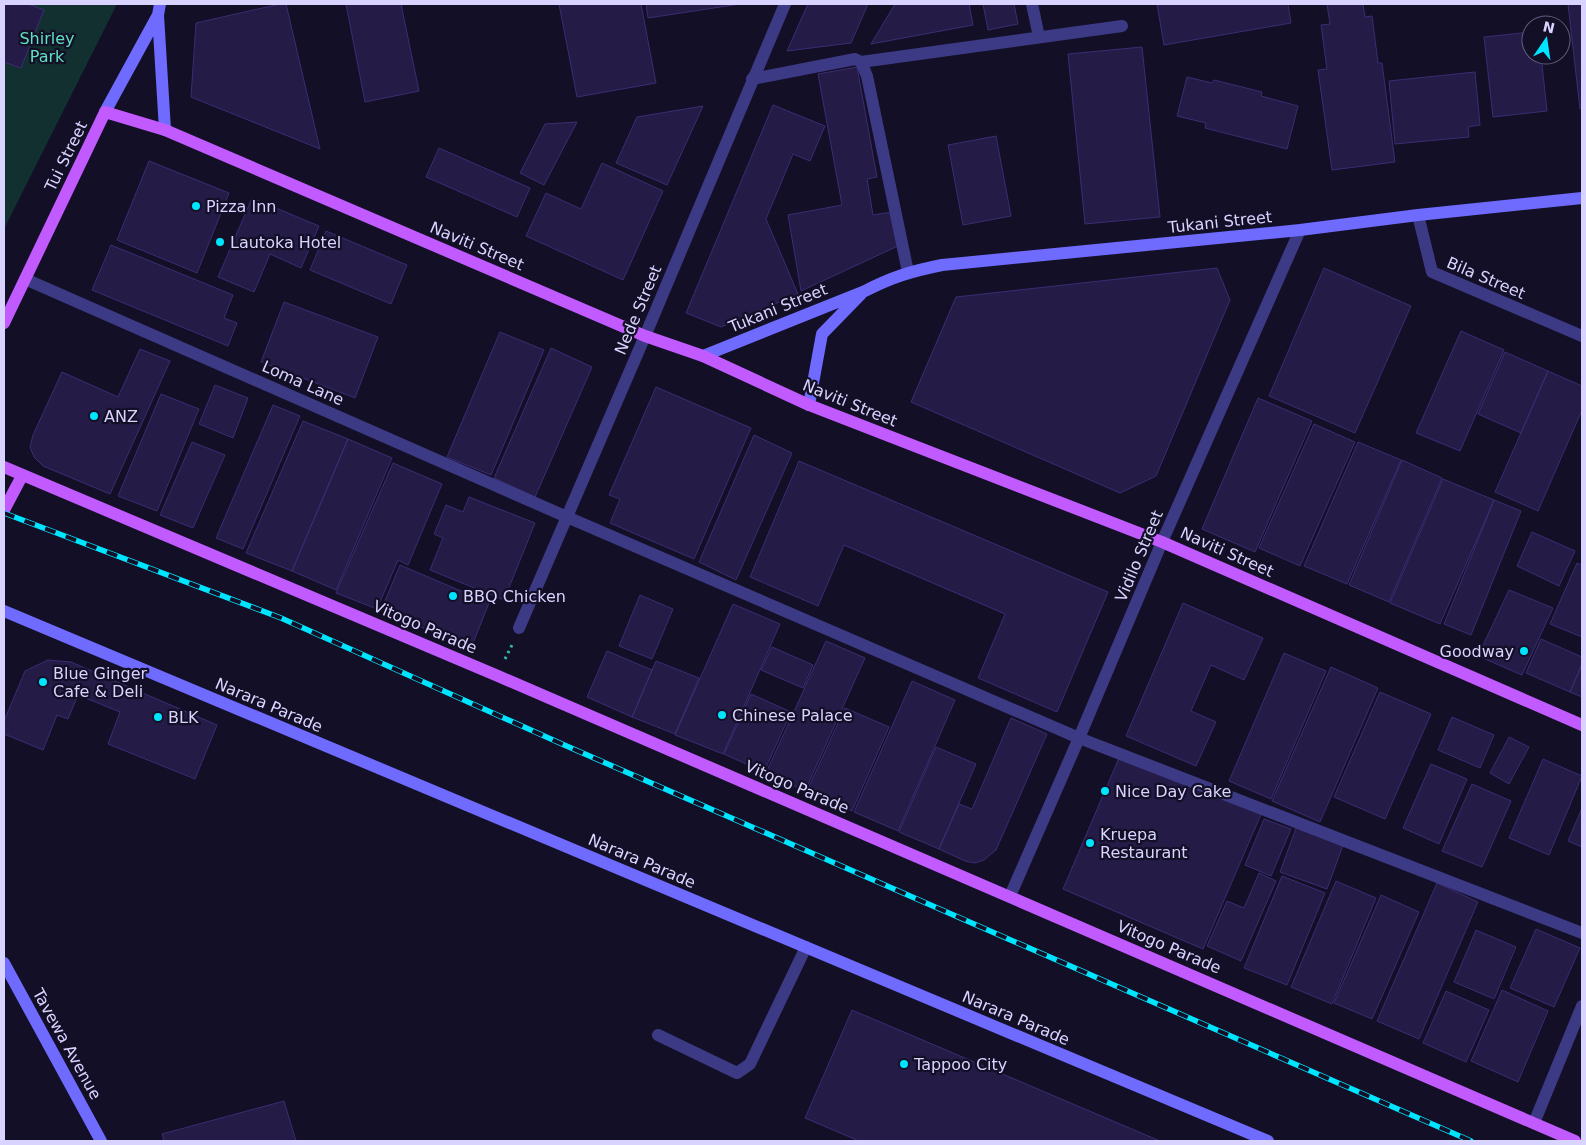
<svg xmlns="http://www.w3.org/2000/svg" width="1586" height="1145" viewBox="0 0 1586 1145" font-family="'DejaVu Sans',sans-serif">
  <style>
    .green { fill: #12302f }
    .building { fill: #241b47; stroke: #3b2d73 }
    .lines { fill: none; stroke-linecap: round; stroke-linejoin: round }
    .path { stroke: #2fb8b0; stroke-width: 3; stroke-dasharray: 2.5 4; stroke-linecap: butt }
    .lane { stroke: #3d3a85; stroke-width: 12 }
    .street { stroke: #3d3a85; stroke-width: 12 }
    .secondary { stroke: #6f6bff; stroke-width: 12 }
    .primary { stroke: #c25bff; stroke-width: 12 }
    .rail-casing { stroke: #00e5ff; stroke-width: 5.5 }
    .rail { stroke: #130f26; stroke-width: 4; stroke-dasharray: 11; stroke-linecap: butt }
    .poi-dot { fill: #00e5ff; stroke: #130f26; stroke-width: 2 }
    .labels { text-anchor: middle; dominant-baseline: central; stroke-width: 4.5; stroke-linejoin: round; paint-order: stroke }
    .park-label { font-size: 16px; fill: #5fe0c0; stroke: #130f26 }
    .street-label { font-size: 16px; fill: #d9d4ff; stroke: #130f26 }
    .poi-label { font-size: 16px; fill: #d9d4ff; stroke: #130f26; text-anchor: start }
  </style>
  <rect width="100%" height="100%" fill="#130f26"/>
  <path class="green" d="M4 4H117L4 229Z"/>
  <path class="building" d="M4 4H28L44 10 21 68 4 62Z
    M280 4H286L320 149 191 97 196 23Z
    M346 4H401L419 91 365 102Z
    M559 4H641L656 83 577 97Z
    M646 4H740L648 18Z
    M808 4H868L851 43 787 51Z
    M895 4H969L973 25 871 44Z
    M983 4H1014L1018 24 988 30Z
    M1157 4H1288L1291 23 1164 45Z
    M1327 4H1363L1365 17 1372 16 1378 63H1382L1395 162 1332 170 1318 70 1327 69 1321 25 1330 24Z
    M1568 4H1582V108L1580 109Z
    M1531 32V55H1541L1547 111 1493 117 1484 37Z
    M1142 47 1160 217 1085 224 1068 54Z
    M857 67 877 177 867 179 873 215 892 212 898 246 801 291 788 215 842 205 818 74Z
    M1475 72 1480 125 1468 127 1469 137 1395 144 1389 81Z
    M1187 77 1212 83 1214 80 1262 92 1261 96 1298 106 1287 149 1205 128 1206 123 1177 116Z
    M773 105 825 126 810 161 793 154 766 219 798 294 721 327 686 313Z
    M703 106 667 185 616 163 637 117Z
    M577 122 544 185 520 173 545 124Z
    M996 136 1011 216 963 225 948 145Z
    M439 148 530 188 517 217 426 177Z
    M149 161 229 193 197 273 117 240Z
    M602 163 663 191 623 280 526 236 546 193 581 209Z
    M252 198 319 226 301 268 270 254 254 292 218 277Z
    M326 231 407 265 391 304 310 270Z
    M111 245 233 295 224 318 237 323 228 346 92 290Z
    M1217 268 1230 300 1156 476 1120 493 911 402 956 297Z
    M1324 268 1411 306 1355 433 1269 396Z
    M284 302 378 337 355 398 261 362Z
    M1461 331 1504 350 1460 451 1416 433Z
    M500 332 544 350 491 475 447 457Z
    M551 348 592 367 535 497 494 478Z
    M140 349 170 361 110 494 43 466 34 457 30 447 33 435 62 372 118 397Z
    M1505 352 1548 371 1521 433 1478 414Z
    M1548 371 1582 386V410L1538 511 1495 492Z
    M215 385 248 398 233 438 199 424Z
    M656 387 751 428 694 559 610 523 620 499 609 495Z
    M161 394 199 409 157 511 118 496Z
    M1258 398 1312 421 1255 552 1202 529Z
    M273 405 300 416 243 549 216 538Z
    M303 421 348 439 292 571 246 553Z
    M1314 424 1355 442 1300 566 1259 548Z
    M754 435 792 453 736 580 699 562Z
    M348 439 392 458 336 590 292 571Z
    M192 442 225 455 193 528 160 515Z
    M1358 442 1401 460 1347 584 1304 566Z
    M1402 460 1442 478 1389 602 1349 585Z
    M799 461 1108 592 1057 712 978 678 1005 614 844 545 818 606 750 577Z
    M393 463 442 484 408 565 398 560 377 609 336 593Z
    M1443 479 1494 500 1440 624 1390 603Z
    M469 497 535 523 504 600 430 570 443 538 434 534 446 505 463 512Z
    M1494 500 1521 511 1471 635 1444 624Z
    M1532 532 1575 551 1559 586 1517 566Z
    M1577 563 1582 565V637L1550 624Z
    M400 565 489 603 471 648 381 610Z
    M1509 590 1553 608 1522 675 1478 656Z
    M640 595 673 609 652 659 619 646Z
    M1183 603 1263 638 1244 680 1211 665 1191 711 1216 722 1196 766 1126 736Z
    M733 604 780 624 723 754 675 735Z
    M1541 639 1582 657V664L1570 692 1526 673Z
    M826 641 865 658 805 791 766 773Z
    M772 647 813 665 803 688 761 670Z
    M607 651 652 670 632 717 587 697Z
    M1284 653 1326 671 1271 799 1229 781Z
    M48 660 71 662 217 725 195 779 108 744 120 712 78 695 68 719 57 715 43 750 4 734V721L25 671Z
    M656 661 699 678 675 734 632 717Z
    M1582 664V697L1570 692Z
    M1331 667 1378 688 1320 822 1272 801Z
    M912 681 955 700 898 831 854 812Z
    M1380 692 1431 714 1385 819 1334 797Z
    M751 694 791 712 764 772 724 754Z
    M845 708 889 727 852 811 807 791Z
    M1452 717 1494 735 1480 768 1438 750Z
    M1011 718 1047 734 996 850 984 860 975 863 965 861 939 849 959 804 972 809Z
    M1509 737 1529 747 1509 784 1490 773Z
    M936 747 976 764 939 849 899 832Z
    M1122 751 1262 812 1203 949 1063 889Z
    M1543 759 1582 776 1549 855 1509 838Z
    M1431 764 1467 779 1439 844 1403 828Z
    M1472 784 1511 801 1482 867 1442 851Z
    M1582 808V847L1568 841Z
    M1264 819 1291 829 1271 876 1245 865Z
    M1299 820 1346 837 1327 889 1280 872Z
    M1259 873 1276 881 1241 961 1207 946 1227 901 1244 908Z
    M1282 876 1325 893 1287 985 1244 968Z
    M1336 881 1376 898 1332 1004 1291 987Z
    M1437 883 1478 902 1419 1039 1377 1021Z
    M1381 895 1419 912 1372 1019 1334 1003Z
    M1536 929 1580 948 1554 1007 1510 988Z
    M1476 930 1516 947 1494 999 1454 982Z
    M1502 990 1548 1011 1518 1082 1471 1061Z
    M1446 991 1489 1010 1466 1062 1423 1043Z
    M852 1010 1160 1141H859L805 1118Z
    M284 1101 296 1141H164L162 1134Z"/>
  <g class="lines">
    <path class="path" d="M505 659 512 645"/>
    <path class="lane" d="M1032 4 1039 37
      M861 62 867 76 908 272
      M752 79 850 60 855 59 861 62 1122 26
      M1418 215 1432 272 1582 336
      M25 279 567 517 1079 738 1582 933
      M658 1035 737 1073 750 1064 806 947"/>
    <path class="street" d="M519 628 645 336 785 4
      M1010 896 1079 738 1162 542 1300 230
      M1534 1123 1582 1006"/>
    <path class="secondary" d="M158 15 165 130
      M105 112 158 15 160 4
      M703 356 865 291C892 277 912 271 942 265L1300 230 1418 215 1582 198
      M809 405 822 334 861 294
      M4 611 1268 1141
      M4 963 101 1141"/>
    <path class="primary" d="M4 323 105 112 165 130 645 336 703 356 809 405 1162 542 1582 725
      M4 467 498 676 1575 1141
      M4 510 22 476"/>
    <defs>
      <path id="rail" d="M4 513 281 618 562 744 1471 1141"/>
    </defs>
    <use href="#rail" class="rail-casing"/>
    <use href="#rail" class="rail"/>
  </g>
  <g class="poi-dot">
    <circle cx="196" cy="206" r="5"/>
    <circle cx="220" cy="242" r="5"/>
    <circle cx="94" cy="416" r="5"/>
    <circle cx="453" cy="596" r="5"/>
    <circle cx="1524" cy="651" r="5"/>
    <circle cx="43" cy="682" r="5"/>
    <circle cx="722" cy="715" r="5"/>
    <circle cx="158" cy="717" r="5"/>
    <circle cx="1105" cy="791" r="5"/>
    <circle cx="1090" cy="843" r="5"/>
    <circle cx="904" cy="1064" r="5"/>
  </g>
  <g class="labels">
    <g class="park-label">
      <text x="47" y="38">Shirley<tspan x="47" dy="18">Park</tspan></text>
    </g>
    <g class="street-label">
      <text transform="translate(66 156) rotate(-64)">Tui Street</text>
      <text transform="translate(1220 222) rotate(-6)">Tukani Street</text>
      <text transform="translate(477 246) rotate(23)">Naviti Street</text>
      <text transform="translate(1486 278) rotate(23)">Bila Street</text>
      <text transform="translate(778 308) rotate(-22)">Tukani Street</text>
      <text transform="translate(638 310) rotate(-67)">Nede Street</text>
      <text transform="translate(303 383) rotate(24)">Loma Lane</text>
      <text transform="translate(850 403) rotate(22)">Naviti Street</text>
      <text transform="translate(1227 552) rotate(24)">Naviti Street</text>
      <text transform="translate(1139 556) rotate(-67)">Vidilo Street</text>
      <text transform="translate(425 627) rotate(23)">Vitogo Parade</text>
      <text transform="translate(269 705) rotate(23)">Narara Parade</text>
      <text transform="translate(797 787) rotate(23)">Vitogo Parade</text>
      <text transform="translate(642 861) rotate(23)">Narara Parade</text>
      <text transform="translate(1169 947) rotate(23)">Vitogo Parade</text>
      <text transform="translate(1016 1018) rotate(23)">Narara Parade</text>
      <text transform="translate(67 1044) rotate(61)">Tavewa Avenue</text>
    </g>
    <g class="poi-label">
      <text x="206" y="206">Pizza Inn</text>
      <text x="230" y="242">Lautoka Hotel</text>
      <text x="104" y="416">ANZ</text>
      <text x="463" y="596">BBQ Chicken</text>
      <text x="1514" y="651" text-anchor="end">Goodway</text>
      <text x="53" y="673">Blue Ginger<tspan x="53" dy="18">Cafe &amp; Deli</tspan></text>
      <text x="732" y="715">Chinese Palace</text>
      <text x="168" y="717">BLK</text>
      <text x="1115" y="791">Nice Day Cake</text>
      <text x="1100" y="834">Kruepa<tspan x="1100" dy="18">Restaurant</tspan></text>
      <text x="914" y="1064">Tappoo City</text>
    </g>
  </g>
  <rect width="1586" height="1145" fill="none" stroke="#d9d4ff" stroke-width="10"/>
  <g transform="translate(1546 40) rotate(13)"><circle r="24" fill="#130f26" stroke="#625e7d"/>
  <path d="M0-4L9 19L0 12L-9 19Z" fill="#00e5ff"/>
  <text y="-8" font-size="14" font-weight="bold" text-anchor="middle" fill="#d9d4ff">N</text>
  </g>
</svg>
